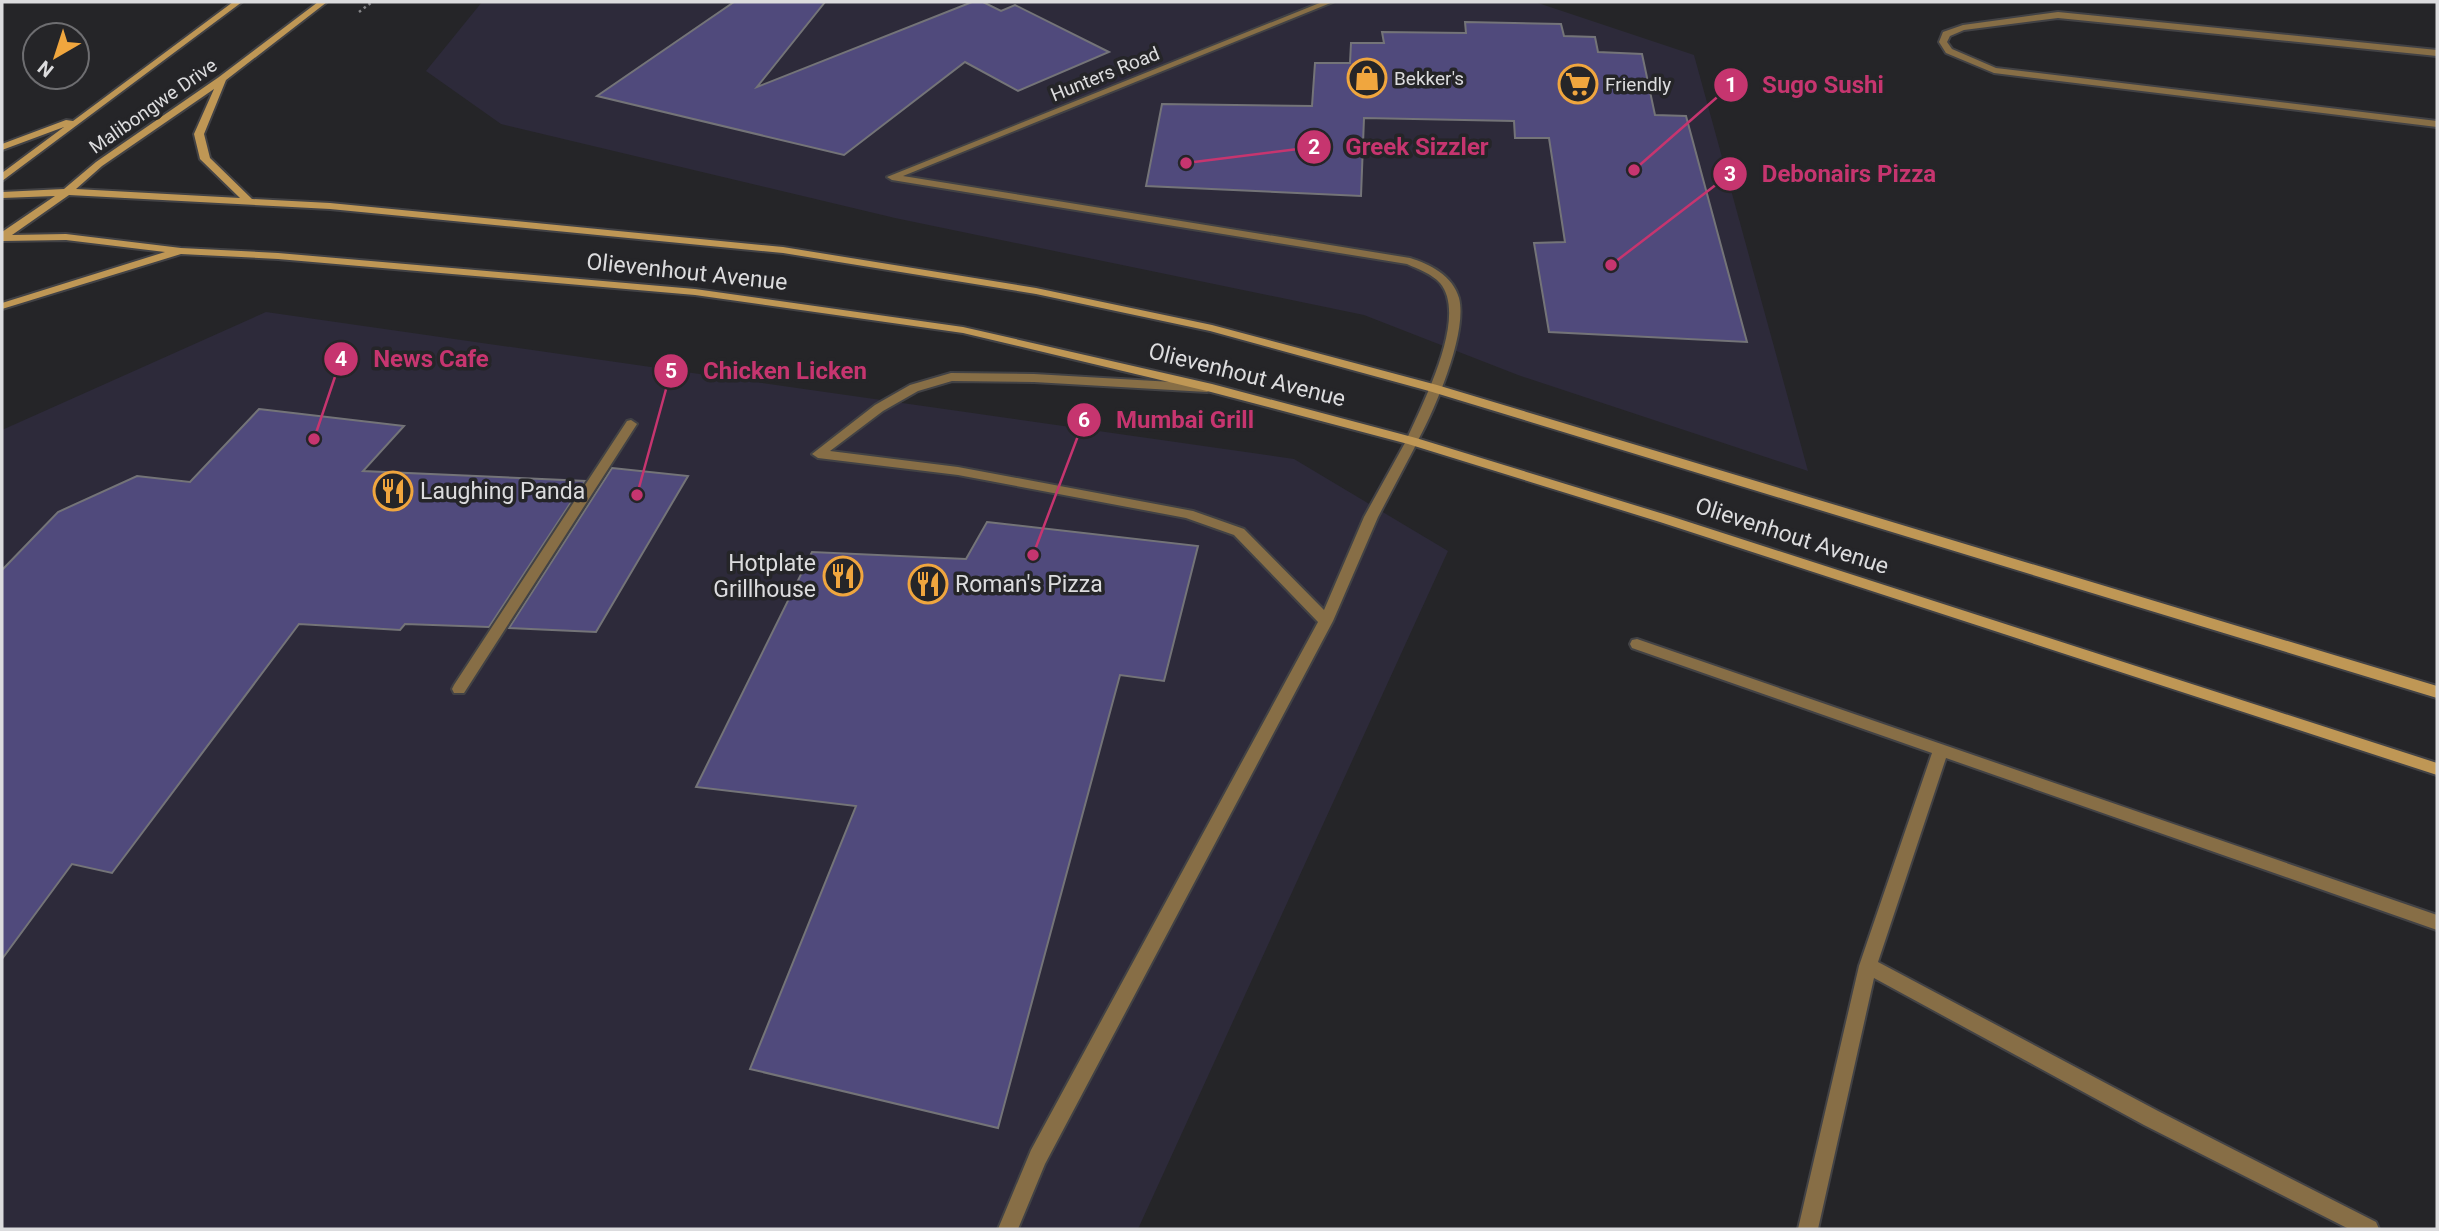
<svg xmlns="http://www.w3.org/2000/svg" width="2439" height="1231" viewBox="0 0 2439 1231" font-family="Roboto,sans-serif">
  <style>
    .commercial { fill: #2d2a3a }
    .building { fill: #504a7c; stroke: #747478; stroke-width: 2 }
    .lines { fill: none; stroke-linecap: round; stroke-linejoin: round }
    .lane-casing { stroke: #424245; stroke-width: 4 }
    .street-casing { stroke: #424245; stroke-width: 4 }
    .secondary-casing { stroke: #424245; stroke-width: 4 }
    .path { stroke: #858588; stroke-width: 2.5; stroke-dasharray: 2.5 3.5; stroke-linecap: butt }
    .lane { fill: #876e46; fill-rule: evenodd }
    .street { fill: #876e46; fill-rule: evenodd }
    .secondary { fill: #bf9755; fill-rule: evenodd }
    .labels { text-anchor: middle; dominant-baseline: central; stroke-width: 7; stroke-linejoin: round; paint-order: stroke }
    .far-street-label { font-size: 19px; fill: #dcdcde; stroke: #252528 }
    .far-poi-label { font-size: 19px; fill: #dcdcde; stroke: #252528; text-anchor: start }
    .street-label { font-size: 23px; fill: #dcdcde; stroke: #252528 }
    .poi-label { font-size: 23px; fill: #dcdcde; stroke: #252528; text-anchor: start }
    .leader { fill: none; stroke: #c6356f; stroke-width: 2.5 }
    .callout-dot { fill: #c6356f; stroke: #252528; stroke-width: 2.5 }
    .mark-label { font-size: 21px; text-anchor: middle; font-weight: bold; fill: #fff }
    .callout-label { font-size: 24px; text-anchor: middle; font-weight: bold; fill: #c6356f; stroke: #252528; stroke-width: 7; stroke-linejoin: round; paint-order: stroke }
  </style>
  <rect width="100%" height="100%" fill="#252528"/>
  <path class="commercial" d="M482 2H1535L1694 55 1808 471 1518 375 1364 315 895 218 501 124 426 71Z
    M266 312 1294 459 1448 551 1138 1229H2V430Z"/>
  <path class="building" d="M734 2H825L757 87 972 2H983L1001 11 1015 5 1109 52 1018 91 965 62 844 155 597 96Z
    M1465 22 1561 24 1564 36 1595 37 1598 52 1642 54 1655 115 1686 116 1747 342 1549 332 1534 243 1565 242 1549 138H1515L1514 121 1364 118 1361 196 1146 186 1162 104 1312 106 1315 63H1350L1351 43H1384L1382 32 1466 33Z
    M259 409 404 426 363 471 585 481 489 627 405 624 400 630 299 624 112 873 72 864 2 959V570L58 512 137 476 190 482Z
    M612 468 688 476 596 632 509 628Z
    M987 522 1198 546 1164 681 1120 675 998 1128 750 1069 856 806 696 787 812 552 966 559Z"/>
  <g class="lines">
    <defs>
      <path id="lane" d="M2058 12 2437 50V56L2058 18 1964 30 1950 36 1947 42 1952 49 1996 68 2437 121V127L1994 73 1946 53 1939 42 1943 32 1963 25Z
        M951 373 1034 374 1207 384 1213 388 1207 392 1034 382 952 381 918 391 883 411 830 451 958 467 1193 511 1244 529 1324 610 1364 517 1406 441 1412 437 1418 441 1378 517 1333 621 1045 1164 1018 1229H998L1031 1150 1318 622 1234 535 1186 518 958 475 818 458 812 454 875 405 910 385Z
        M631 420 637 424 464 693H454L452 689 454 685 627 421Z"/>
      <path id="street" d="M1322 2H1333L903 176 1410 258C1430 264 1453 276 1459 298 1468 333 1434 412 1416 444L1412 445 1406 441C1421 406 1469 317 1440 283 1432 274 1418 269 1407 264L892 180 887 177Z
        M1637 639 2437 915V930L1946 758 1878 962 2158 1111 2376 1222 2379 1229H2349L2144 1125 1874 978 1818 1229H1798L1859 966 1932 753 1632 648 1630 644 1632 640Z"/>
      <path id="secondary" d="M233 2H242L2 181V173L64 127 2 150V144L66 120 73 121Z
        M318 2H327L226 80 204 134 210 158 252 199 330 203 783 247 1036 288 1212 325 1437 385 2437 686V698L1429 391 1210 331 1036 294 783 253 330 209 69 195 12 235 66 234 181 248 278 253 695 289 963 327 1212 384 1416 438 1670 516 2437 763V775L1660 522 1408 444 1211 392 963 333 695 295 278 259 181 254 2 309V303L165 252 66 240 2 241V232L55 196 2 198V192L64 189 96 162 219 77ZM214 89 194 134 200 159 240 198 76 189 102 166Z"/>
    </defs>
    <use href="#lane" class="lane-casing"/>
    <use href="#street" class="street-casing"/>
    <use href="#secondary" class="secondary-casing"/>
    <path class="path" d="M359 12 372 2"/>
    <use href="#lane" class="lane"/>
    <use href="#street" class="street"/>
    <use href="#secondary" class="secondary"/>
  </g>
  <defs>
    <symbol id="shop-ring" viewBox="-11 -11 22 22"><circle r="9.5" fill="#252528" stroke="#f0a63e" stroke-width="1.5"/><path d="M-5-2.5h2.3a2.7 3.5 0 0 1 5.4 0H5L5.5 6h-11ZM-1.5-2.5h3a1.5 2.3 0 0 0-3 0Z" fill="#f0a63e"/></symbol>
    <symbol id="supermarket-ring" viewBox="-11 -11 22 22"><circle r="9.5" fill="#252528" stroke="#f0a63e" stroke-width="1.5"/><path d="M-6-5.5h2.5l.6 2H6L4.5 2H-2.5L-4.4-4H-6ZM-1.5 3.2a1.3 1.3 0 1 0 .1 0ZM3 3.2a1.3 1.3 0 1 0 .1 0Z" fill="#f0a63e"/></symbol>
    <symbol id="restaurant-ring" viewBox="-11 -11 22 22"><circle r="9.5" fill="#252528" stroke="#f0a63e" stroke-width="1.5"/><path d="M-5-6h1v4h1v-4h1v4h1v-4h1v5L-1.5 .5V6h-2V.5L-5-1ZM5-6V6H3V1.5H1.5Q1.5-4 5-6Z" fill="#f0a63e"/></symbol>
  </defs>
  <g fill-rule="evenodd">
    <use href="#shop-ring" x="1345" y="56" width="44" height="44"/>
    <use href="#supermarket-ring" x="1556" y="62" width="44" height="44"/>
    <use href="#restaurant-ring" x="371" y="469" width="44" height="44"/>
    <use href="#restaurant-ring" x="821" y="554" width="44" height="44"/>
    <use href="#restaurant-ring" x="906" y="562" width="44" height="44"/>
  </g>
  <g class="labels">
    <g class="far-street-label">
      <text transform="translate(1105 74) rotate(-22)">Hunters Road</text>
      <text transform="translate(153 106) rotate(-35)">Malibongwe Drive</text>
    </g>
    <g class="far-poi-label">
      <text x="1394" y="78">Bekker's</text>
      <text x="1605" y="84">Friendly</text>
    </g>
    <g class="street-label">
      <text transform="translate(687 272) rotate(6)">Olievenhout Avenue</text>
      <text transform="translate(1247 375) rotate(14)">Olievenhout Avenue</text>
      <text transform="translate(1792 536) rotate(18)">Olievenhout Avenue</text>
    </g>
    <g class="poi-label">
      <text x="420" y="491">Laughing Panda</text>
      <text x="816" y="563" text-anchor="end">Hotplate<tspan x="816" dy="26">Grillhouse</tspan></text>
      <text x="955" y="584">Roman's Pizza</text>
    </g>
  </g>
  <path class="leader" d="M1634 170L1731 85M1186 163L1314 147M1611 265L1730 174M314 439L341 359M637 495L671 371M1033 555L1084 420"/>
  <g class="callout-dot">
    <circle cx="1634" cy="170" r="7"/>
    <circle cx="1186" cy="163" r="7"/>
    <circle cx="1611" cy="265" r="7"/>
    <circle cx="314" cy="439" r="7"/>
    <circle cx="637" cy="495" r="7"/>
    <circle cx="1033" cy="555" r="7"/>
    <circle cx="1731" cy="85" r="18"/>
    <circle cx="1314" cy="147" r="18"/>
    <circle cx="1730" cy="174" r="18"/>
    <circle cx="341" cy="359" r="18"/>
    <circle cx="671" cy="371" r="18"/>
    <circle cx="1084" cy="420" r="18"/>
  </g>
  <g class="mark-label">
    <text x="1731" y="92">1</text>
    <text x="1314" y="154">2</text>
    <text x="1730" y="181">3</text>
    <text x="341" y="366">4</text>
    <text x="671" y="378">5</text>
    <text x="1084" y="427">6</text>
  </g>
  <g class="callout-label">
    <text x="1823" y="93">Sugo Sushi</text>
    <text x="1417" y="155">Greek Sizzler</text>
    <text x="1849" y="182">Debonairs Pizza</text>
    <text x="431" y="367">News Cafe</text>
    <text x="785" y="379">Chicken Licken</text>
    <text x="1185" y="428">Mumbai Grill</text>
  </g>
  <rect width="2439" height="1231" fill="none" stroke="#dcdcde" stroke-width="7"/>
  <g transform="translate(56 56) rotate(219)"><circle r="33" fill="#252528" stroke="#6e6e71" stroke-width="2"/>
  <path d="M0-5L12 26L0 18L-12 26Z" fill="#f0a63e"/>
  <text y="-10" font-size="19" font-weight="bold" text-anchor="middle" fill="#dcdcde">N</text>
  </g>
</svg>
